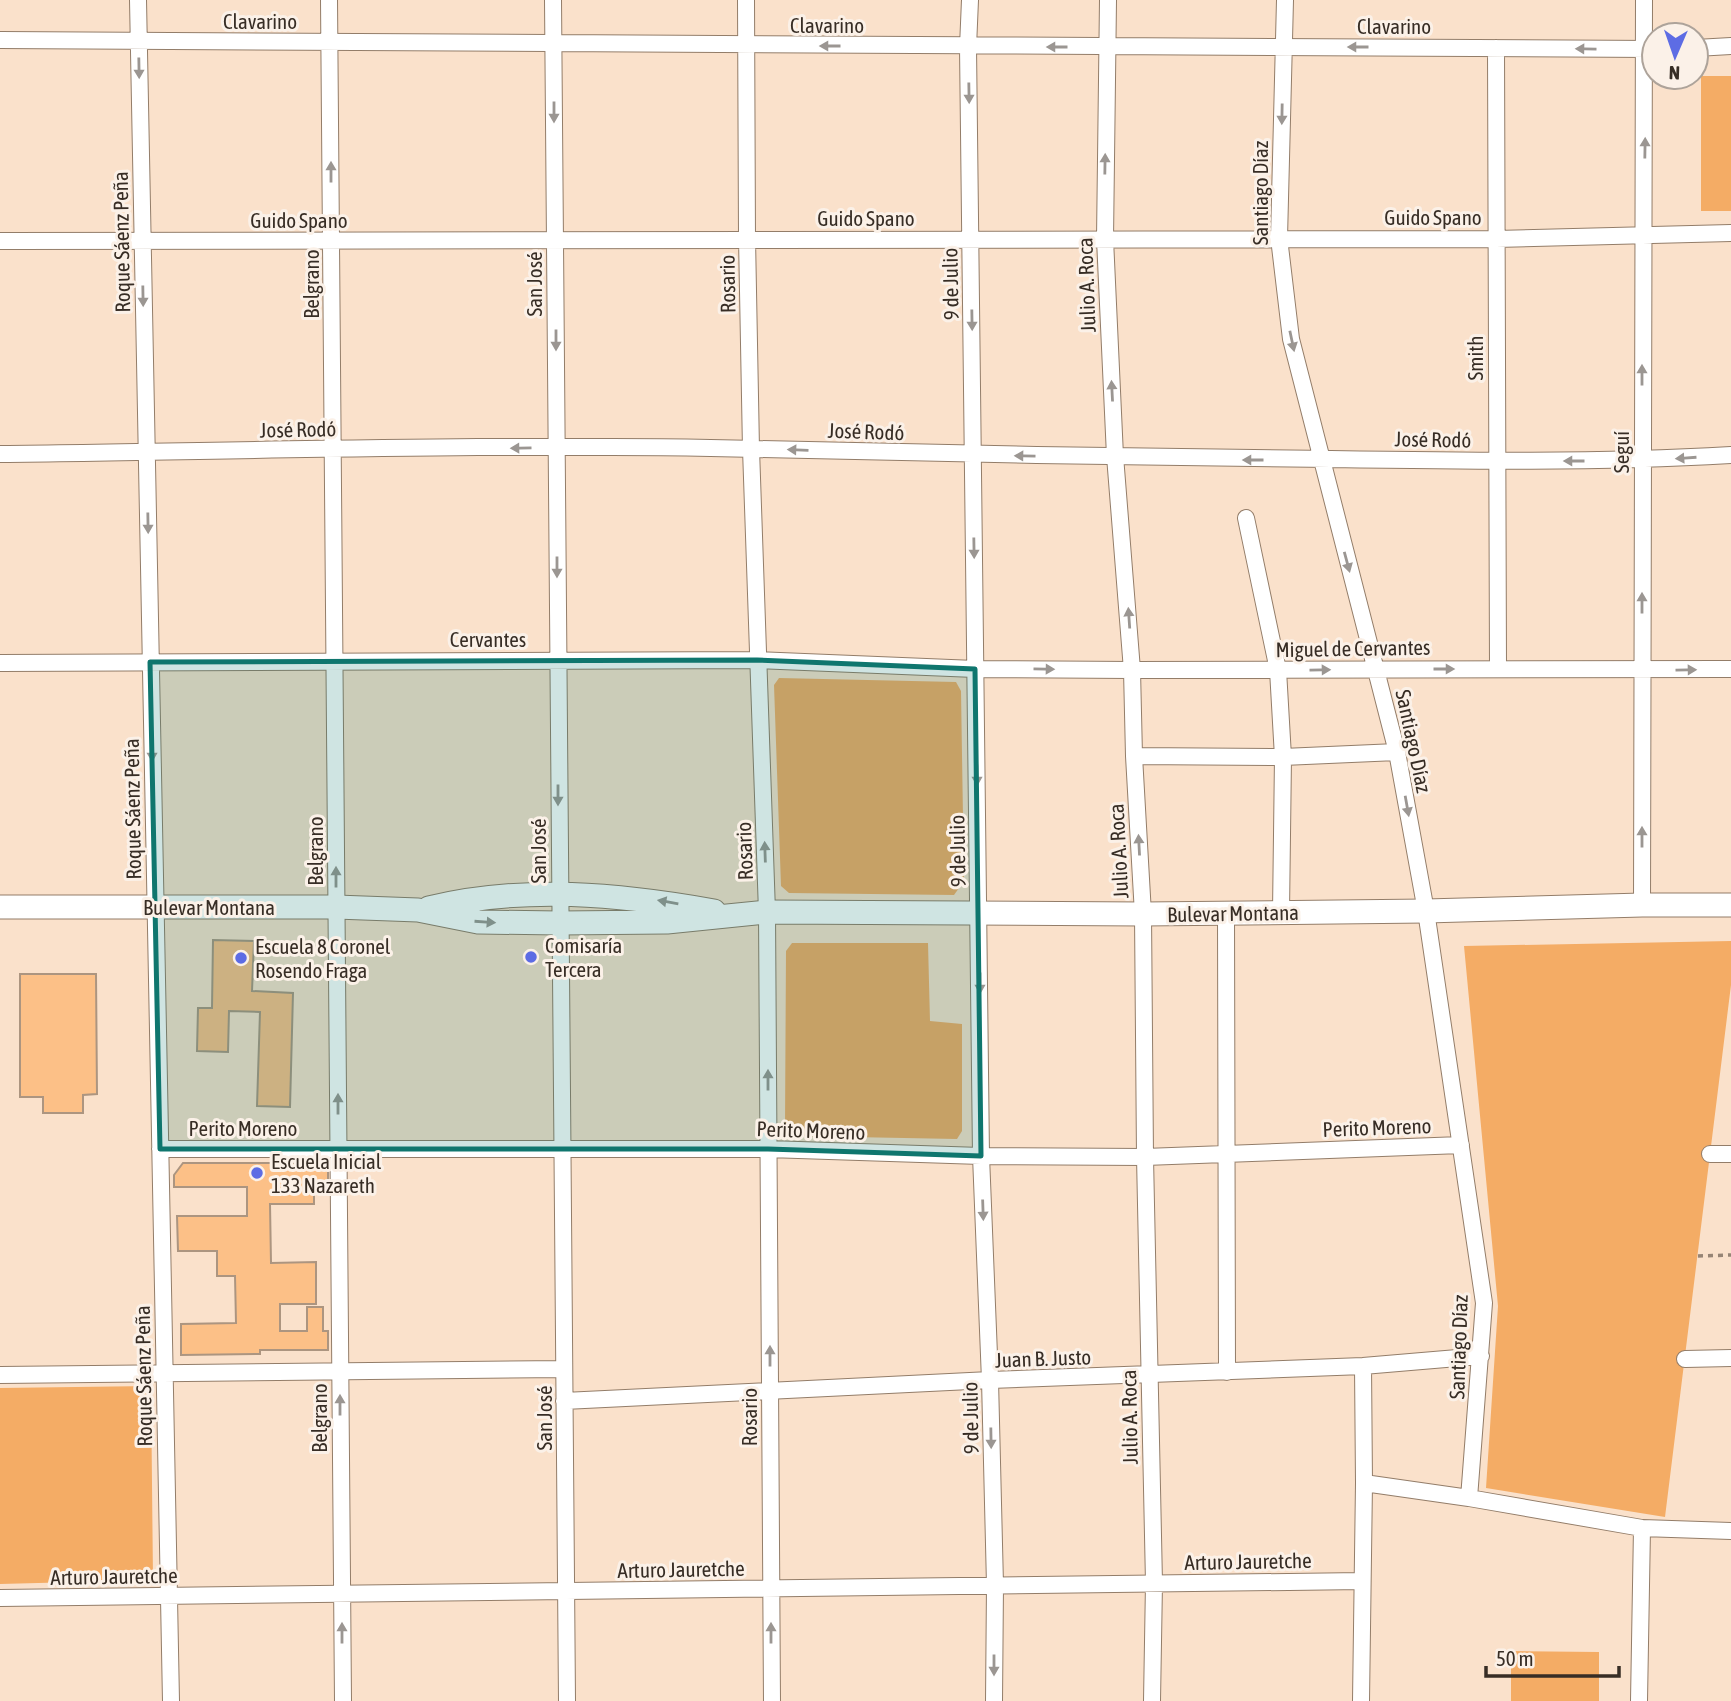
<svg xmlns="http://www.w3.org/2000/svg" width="1731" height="1701" viewBox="0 0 1731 1701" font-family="'Asap Condensed',sans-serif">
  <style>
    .green { fill: #f4ac65 }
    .building { fill: #fcc087; stroke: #ac9580; stroke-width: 2 }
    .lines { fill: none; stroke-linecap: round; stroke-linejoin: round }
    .minor-casing { stroke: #937d69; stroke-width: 18 }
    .secondary-casing { stroke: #937d69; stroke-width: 25 }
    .path { stroke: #968475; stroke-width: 3.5; stroke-dasharray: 5 5; stroke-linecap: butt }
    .minor { stroke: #fff; stroke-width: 16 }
    .secondary { stroke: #fff; stroke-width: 23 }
    .oneway { fill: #9b9692 }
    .marked { fill: #0f766e; fill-opacity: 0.2; stroke: #0f766e; stroke-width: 5; stroke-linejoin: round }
    .poi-dot { fill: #5d6ce4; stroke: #fbf1e8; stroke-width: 2.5 }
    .labels { text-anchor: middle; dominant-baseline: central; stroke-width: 6; stroke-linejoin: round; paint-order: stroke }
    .street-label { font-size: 21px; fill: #372d25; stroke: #fbf1e8 }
    .poi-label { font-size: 21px; fill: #372d25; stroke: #fbf1e8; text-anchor: start }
  </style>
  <rect width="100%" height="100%" fill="#fae1cb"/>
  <path class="green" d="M1701 76H1731V211H1701Z
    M779 678 956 682 961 691 964 881 954 895 789 893 781 886 774 685Z
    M1731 941V985L1665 1517 1486 1488 1498 1306 1464 946Z
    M792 943H928L930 1021 962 1024V1131L957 1139 798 1136 785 1126 786 951Z
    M151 1386 153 1580 0 1584V1388Z
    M1511 1651 1599 1652V1701H1511Z"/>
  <path class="building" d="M213 940 254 941 252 991 293 993 290 1107 257 1106 260 1012 229 1011 228 1052 197 1051 198 1008H212Z
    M20 974H96L97 1094 83 1095V1113H43V1097H20Z
    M183 1163H321L328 1168V1190H314V1204H270L271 1263 316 1262V1304H280V1331H307V1307H323V1331H328V1350H260V1354L181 1355V1324L236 1323 235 1276H217V1251H178L177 1216H247V1187H174V1175Z"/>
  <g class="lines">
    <defs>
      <path id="minor" d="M138 0 171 1701
        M329 0 343 1701
        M553 0 567 1701
        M746 0 747 238 751 449 767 912 772 1701
        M970 0 968 47 981 1156 990 1380 995 1585 994 1701
        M1108 0 1105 239 1115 456 1132 670 1134 756 1143 914 1145 1157 1154 1583 1152 1701
        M1285 0 1279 238 1291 339 1397 752 1426 911 1484 1303 1469 1498
        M0 40 1654 49
        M1496 48 1498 668
        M1696 48 1731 46
        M0 241 1496 239 1731 233
        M0 454C252 451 505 443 757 449 948 454 1140 457 1331 459 1464 461 1598 463 1731 455
        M1246 518 1278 670 1283 757 1281 912
        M0 663 757 660 975 669 1132 670 1731 669
        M1134 756 1283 757 1397 752
        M1642 905 1644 0
        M1226 912 1227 1372
        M160 1149H768L981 1156 1145 1157 1461 1145
        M1710 1154H1731
        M1685 1359 1731 1358
        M0 1375 564 1369
        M564 1401 990 1380 1363 1366 1481 1356
        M1364 1483 1469 1498 1642 1528 1731 1531
        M0 1598 1362 1581
        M1361 1701 1364 1483 1363 1366
        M1639 1701 1642 1528"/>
      <path id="secondary" d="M0 907H336L418 910 478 922 559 923 667 922 767 912 1143 914 1426 911 1642 905H1731
        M429 908C524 885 619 894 714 911"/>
    </defs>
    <use href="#minor" class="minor-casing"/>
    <use href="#secondary" class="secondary-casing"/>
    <path class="path" d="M1698 1256 1731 1255"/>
    <use href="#minor" class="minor"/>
    <use href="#secondary" class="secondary"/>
  </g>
  <defs><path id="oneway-solid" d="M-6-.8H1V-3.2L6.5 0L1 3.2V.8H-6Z" transform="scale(1.75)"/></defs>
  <g class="oneway">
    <use href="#oneway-solid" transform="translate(830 46) rotate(-180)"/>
    <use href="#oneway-solid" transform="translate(1057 47) rotate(-180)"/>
    <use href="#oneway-solid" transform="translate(1358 47) rotate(-180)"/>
    <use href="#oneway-solid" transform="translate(1586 49) rotate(-179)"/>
    <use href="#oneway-solid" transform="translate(139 68) rotate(89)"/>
    <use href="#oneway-solid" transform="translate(969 93) rotate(89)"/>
    <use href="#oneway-solid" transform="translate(554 112) rotate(90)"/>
    <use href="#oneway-solid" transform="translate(1282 114) rotate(91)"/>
    <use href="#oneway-solid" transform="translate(1645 148) rotate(-89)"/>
    <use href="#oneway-solid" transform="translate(1105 164) rotate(-89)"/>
    <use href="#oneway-solid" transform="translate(331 172) rotate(-90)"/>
    <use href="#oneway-solid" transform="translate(143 296) rotate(89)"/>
    <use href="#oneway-solid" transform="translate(972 320) rotate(89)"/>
    <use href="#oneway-solid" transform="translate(556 340) rotate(90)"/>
    <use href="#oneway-solid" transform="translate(1292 341) rotate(78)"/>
    <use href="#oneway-solid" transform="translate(1642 375) rotate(-90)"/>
    <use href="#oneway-solid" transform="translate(1112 391) rotate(-93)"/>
    <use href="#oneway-solid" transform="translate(521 448) rotate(179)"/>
    <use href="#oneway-solid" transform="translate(798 450) rotate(-178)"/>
    <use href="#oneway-solid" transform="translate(1025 456) rotate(-179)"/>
    <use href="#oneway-solid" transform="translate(1686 458) rotate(176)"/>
    <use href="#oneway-solid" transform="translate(1253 460) rotate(180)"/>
    <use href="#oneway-solid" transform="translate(1574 461) rotate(180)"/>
    <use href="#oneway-solid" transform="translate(148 523) rotate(89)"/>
    <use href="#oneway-solid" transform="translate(974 548) rotate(89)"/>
    <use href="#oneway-solid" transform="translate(1347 562) rotate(75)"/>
    <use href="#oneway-solid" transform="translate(557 567) rotate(90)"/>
    <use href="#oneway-solid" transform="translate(1642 603) rotate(-90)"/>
    <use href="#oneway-solid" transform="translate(1129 618) rotate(-94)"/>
    <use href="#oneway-solid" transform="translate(1044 669) rotate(1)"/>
    <use href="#oneway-solid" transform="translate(1444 669)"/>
    <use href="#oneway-solid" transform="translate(1320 670) rotate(-1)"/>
    <use href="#oneway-solid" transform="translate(1686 670) rotate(-1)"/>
    <use href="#oneway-solid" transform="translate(152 751) rotate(89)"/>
    <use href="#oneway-solid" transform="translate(977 775) rotate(89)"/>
    <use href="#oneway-solid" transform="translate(558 795) rotate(90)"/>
    <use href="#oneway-solid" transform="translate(1407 806) rotate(80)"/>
    <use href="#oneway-solid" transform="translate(1642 837) rotate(-90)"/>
    <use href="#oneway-solid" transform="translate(1139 845) rotate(-93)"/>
    <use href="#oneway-solid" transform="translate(765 852) rotate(-92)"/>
    <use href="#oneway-solid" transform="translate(336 877) rotate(-90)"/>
    <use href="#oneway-solid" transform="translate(668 902) rotate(-170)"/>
    <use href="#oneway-solid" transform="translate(485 922) rotate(4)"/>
    <use href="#oneway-solid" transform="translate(980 983) rotate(90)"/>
    <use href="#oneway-solid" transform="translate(768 1080) rotate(-90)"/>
    <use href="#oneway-solid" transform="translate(338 1104) rotate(-90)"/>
    <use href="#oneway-solid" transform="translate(983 1210) rotate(88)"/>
    <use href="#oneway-solid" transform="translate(770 1356) rotate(-90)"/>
    <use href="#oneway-solid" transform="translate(340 1405) rotate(-90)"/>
    <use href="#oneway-solid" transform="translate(991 1438) rotate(89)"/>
    <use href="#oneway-solid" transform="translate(342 1633) rotate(-90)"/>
    <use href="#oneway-solid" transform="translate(771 1633) rotate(-90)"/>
    <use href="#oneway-solid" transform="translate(994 1665) rotate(90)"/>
  </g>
  <path class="marked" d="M757 660 975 669 981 1156 768 1149H160L150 662Z"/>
  <g class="poi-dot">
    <circle cx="531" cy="957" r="7"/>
    <circle cx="241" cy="958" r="7"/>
    <circle cx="257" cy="1173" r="7"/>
  </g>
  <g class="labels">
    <g class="street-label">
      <text x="260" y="21">Clavarino</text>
      <text x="827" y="25">Clavarino</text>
      <text x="1394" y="26">Clavarino</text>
      <text transform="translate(1260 193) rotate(-90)">Santiago Díaz</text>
      <text x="1433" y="217">Guido Spano</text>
      <text x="866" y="218">Guido Spano</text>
      <text x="299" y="220">Guido Spano</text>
      <text transform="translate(121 242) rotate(-91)">Roque Sáenz Peña</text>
      <text transform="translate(311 284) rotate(-90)">Belgrano</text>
      <text transform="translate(534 284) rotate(-90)">San José</text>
      <text transform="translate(727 284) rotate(-91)">Rosario</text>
      <text transform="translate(950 284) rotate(-91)">9 de Julio</text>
      <text transform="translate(1086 285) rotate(-92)">Julio A. Roca</text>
      <text transform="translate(1475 358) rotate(-90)">Smith</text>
      <text transform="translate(298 429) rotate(-1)">José Rodó</text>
      <text transform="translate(866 431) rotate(2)">José Rodó</text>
      <text transform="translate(1433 439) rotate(1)">José Rodó</text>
      <text transform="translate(1621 452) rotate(-90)">Seguí</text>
      <text x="488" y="639">Cervantes</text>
      <text transform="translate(1353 648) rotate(-1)">Miguel de Cervantes</text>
      <text transform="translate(1414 741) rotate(78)">Santiago Díaz</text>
      <text transform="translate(132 809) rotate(-91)">Roque Sáenz Peña</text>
      <text transform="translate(315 851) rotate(-90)">Belgrano</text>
      <text transform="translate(538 851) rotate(-90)">San José</text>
      <text transform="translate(744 851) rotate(-92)">Rosario</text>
      <text transform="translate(957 851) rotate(-91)">9 de Julio</text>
      <text transform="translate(1118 851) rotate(-93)">Julio A. Roca</text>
      <text x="209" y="907">Bulevar Montana</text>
      <text transform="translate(1233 913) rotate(-1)">Bulevar Montana</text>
      <text transform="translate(1377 1127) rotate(-2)">Perito Moreno</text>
      <text x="243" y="1128">Perito Moreno</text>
      <text transform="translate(811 1130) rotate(2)">Perito Moreno</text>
      <text transform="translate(1458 1347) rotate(-88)">Santiago Díaz</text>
      <text transform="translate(1043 1358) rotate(-2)">Juan B. Justo</text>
      <text transform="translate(143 1376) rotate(-91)">Roque Sáenz Peña</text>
      <text transform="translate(749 1417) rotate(-90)">Rosario</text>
      <text transform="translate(1129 1417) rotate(-91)">Julio A. Roca</text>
      <text transform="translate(319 1418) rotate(-90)">Belgrano</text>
      <text transform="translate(544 1418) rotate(-90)">San José</text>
      <text transform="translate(970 1418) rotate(-91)">9 de Julio</text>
      <text transform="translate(1248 1561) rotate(-1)">Arturo Jauretche</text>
      <text transform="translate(681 1569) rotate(-1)">Arturo Jauretche</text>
      <text transform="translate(114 1576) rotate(-1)">Arturo Jauretche</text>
    </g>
    <g class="poi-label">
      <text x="545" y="945">Comisaría<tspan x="545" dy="24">Tercera</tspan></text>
      <text x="255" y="946">Escuela 8 Coronel<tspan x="255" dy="24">Rosendo Fraga</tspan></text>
      <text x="271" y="1161">Escuela Inicial<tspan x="271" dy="24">133 Nazareth</tspan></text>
    </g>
  </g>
  <g transform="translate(1675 56) rotate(182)"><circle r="33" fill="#fbf1e8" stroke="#ada39a" stroke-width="2"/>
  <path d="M0-5L12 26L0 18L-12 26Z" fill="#5d6ce4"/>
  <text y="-10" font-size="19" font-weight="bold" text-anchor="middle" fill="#372d25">N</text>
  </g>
  <path d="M1486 1666v10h133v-10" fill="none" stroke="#372d25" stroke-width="3.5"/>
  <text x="1496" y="1666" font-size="21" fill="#372d25" stroke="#fbf1e8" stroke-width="5" paint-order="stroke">50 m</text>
</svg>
